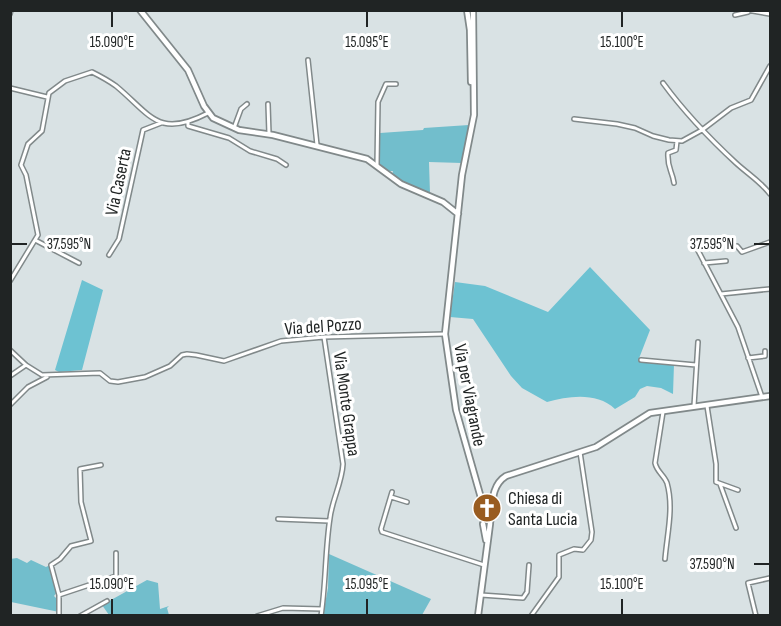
<svg xmlns="http://www.w3.org/2000/svg" width="781" height="626" viewBox="0 0 781 626" font-family="'Sofia Sans Condensed',sans-serif">
	<style>
		.green { fill: #72becc }
		.forest { fill: #6dc2d2 }
		.lines { fill: none; stroke-linecap: round; stroke-linejoin: round }
		.street-casing { stroke: #81898a; stroke-width: 6 }
		.secondary-casing { stroke: #81898a; stroke-width: 8 }
		.street { stroke: #fff; stroke-width: 3 }
		.secondary { stroke: #fff; stroke-width: 4.5 }
		.ticks { fill: none; stroke: #202424; stroke-width: 2 }
		.labels { text-anchor: middle; stroke-width: 6; stroke-linejoin: round; paint-order: stroke }
		.street-label { font-size: 18px; fill: #202424; stroke: #fff }
		.poi-label { font-size: 18px; fill: #202424; stroke: #fff; text-anchor: start }
		.ticks-label { font-size: 15px; text-anchor: middle; fill: #202424; stroke: #fff; stroke-width: 6; stroke-linejoin: round; paint-order: stroke }
	</style>
	<rect width="100%" height="100%" fill="#d9e2e4"/>
	<path class="green" d="M469 125 462 163 429 162 430 194 408 186 392 175 393 171H388L379 164 380 133 423 130 424 128Z
		M329 554 431 599 422 615H323L328 588Z
		M17 558 27 563 31 560 46 567 50 565 57 592 54 596 58 600 59 612 11 602 10 559Z
		M147 580 158 583 160 609 169 606 167 608 169 615H109L102 605Z"/>
	<path class="forest" d="M590 267 650 330 638 361 674 364 673 394 661 388 647 386 640 389 635 397 615 409C597 392 569 396 547 402L522 388 511 376 473 319 450 317 455 282 485 286 548 312Z
		M82 280 103 290 82 370 59 372 55 370Z"/>
	<g class="lines">
		<g class="street-casing">
			<path id="street" d="M747 10 770 14
				M10 14 11 10
				M735 15 748 12
				M308 60 317 145
				M663 83C685 113 709 138 736 163 748 174 760 181 770 194
				M10 88 47 97
				M268 104 269 134
				M574 119 617 124 635 128 653 136 669 140 682 141 702 130 731 108 751 100 770 66
				M188 122V126L229 138 250 151 277 159 286 165
				M234 128 241 109 247 104
				M377 165 378 102 386 84H396
				M674 183C672 170 667 168 668 153L676 150 677 141
				M692 239 738 327 762 397
				M35 240 79 263
				M732 246H737L742 252 770 242
				M109 255 119 239 143 130 161 123
				M704 263 726 261
				M10 281 38 235 26 175 21 165 28 144 42 131 49 93 65 81 92 72C100 76 109 81 116 86 151 115 158 139 208 113
				M721 294 770 289
				M10 350 26 365 42 375 100 373 110 381 118 382 145 377 170 366 182 355 187 354 196 355 224 361 281 341 324 337 445 334
				M748 358 765 356V351
				M641 360 696 365
				M10 376 26 365
				M10 405 28 387 47 377
				M694 406 698 342
				M707 406 716 464V482L738 490
				M663 412 655 463C657 472 664 475 667 483 674 508 667 534 665 559
				M720 484 736 528
				M392 492 381 529 382 532 484 565
				M391 497 407 502
				M278 519 329 521
				M59 595 116 576V553
				M481 595 523 598 527 592 529 565
				M59 616V595L51 565 60 559 71 546 91 541 81 502 80 469 101 465
				M80 616 107 601
				M257 616 283 608 322 609
				M321 616C326 583 325 550 330 518 332 500 342 483 343 464L324 337
				M531 616 559 577V555L574 549 583 550 591 540 592 532 580 452
				M756 616 748 583 770 578"/>
		</g>
		<g class="secondary-casing">
			<path id="secondary" d="M140 10 188 70 204 106 213 118 239 130 273 135 367 159 401 184 443 202 458 214
				M467 10 470 30 471 82
				M473 10 474 115 462 175 445 334 456 410 487 519
				M490 523C493 506 490 486 506 476L596 447 650 413 770 396
				M483 524 486 540
				M478 616 490 524"/>
		</g>
		<use href="#street" class="street"/>
		<use href="#secondary" class="secondary"/>
	</g>
	<path class="ticks" d="M112 12V27M367 12V27M622 12V27M12 244H27M754 244H769M754 564H769M112 599V614M367 599V614M622 599V614"/>
	<defs>
		<g id="church-disc" transform="scale(1.5)"><circle r="9.5" fill="#995c20" stroke="#fff"/><path d="M-1.2-6h2.4v3.5h3.3v2.4h-3.3V6h-2.4V-.1h-3.3v-2.4h3.3Z" fill="#fff"/></g>
	</defs>
	<g fill-rule="evenodd">
		<use href="#church-disc" x="487" y="508"/>
	</g>
	<g class="labels">
		<g class="street-label">
			<text transform="translate(118 182) rotate(-78)" y="6">Via Caserta</text>
			<text transform="translate(323 326) rotate(-4)" y="6">Via del Pozzo</text>
			<text transform="translate(470 395) rotate(79)" y="6">Via per Viagrande</text>
			<text transform="translate(347 404) rotate(82)" y="6">Via Monte Grappa</text>
		</g>
		<g class="poi-label">
			<text x="508" y="504">Chiesa di<tspan x="508" dy="21">Santa Lucia</tspan></text>
		</g>
	</g>
	<g class="ticks-label">
		<text x="112" y="47">15.090°E</text>
		<text x="367" y="47">15.095°E</text>
		<text x="622" y="47">15.100°E</text>
		<text x="69" y="249">37.595°N</text>
		<text x="712" y="249">37.595°N</text>
		<text x="712" y="569">37.590°N</text>
		<text x="112" y="589">15.090°E</text>
		<text x="367" y="589">15.095°E</text>
		<text x="622" y="589">15.100°E</text>
	</g>
	<rect width="781" height="626" fill="none" stroke="#202424" stroke-width="24"/>
</svg>
